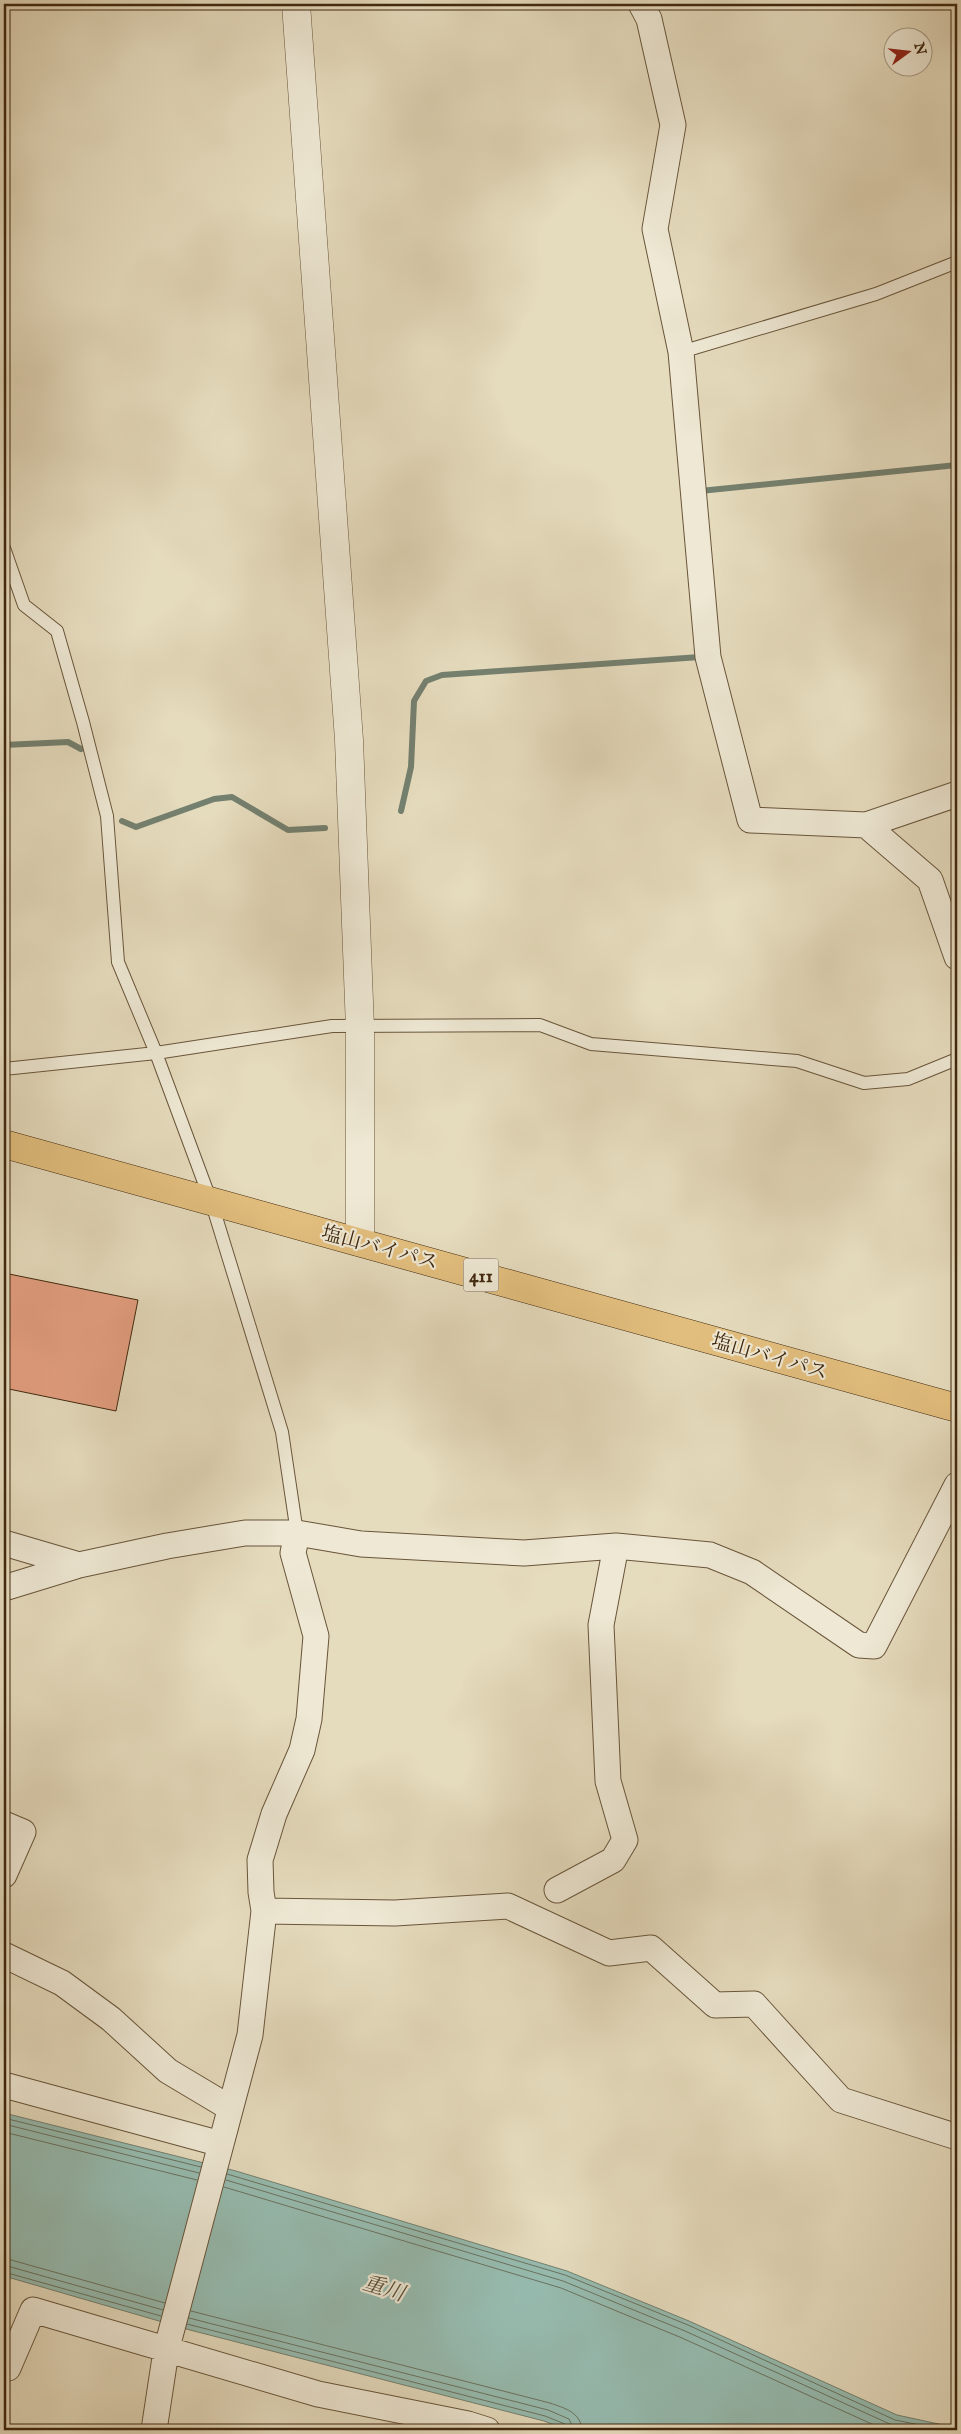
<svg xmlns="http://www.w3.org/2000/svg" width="961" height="2434" viewBox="0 0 961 2434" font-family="'IM FELL English','Noto Serif JP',serif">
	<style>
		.water { fill: #96bbaf; stroke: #74806f }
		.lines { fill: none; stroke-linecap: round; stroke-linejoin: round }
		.shore { stroke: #6b725f; stroke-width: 1 }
		.stream { stroke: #74806f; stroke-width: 6 }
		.building { fill: #e49f81; stroke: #40280f }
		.service-casing { stroke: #69553a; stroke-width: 14 }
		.minor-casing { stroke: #69553a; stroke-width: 27 }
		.tertiary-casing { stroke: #69553a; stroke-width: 29 }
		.trunk-casing { stroke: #40280f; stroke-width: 29 }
		.service { stroke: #eee8d4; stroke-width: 12 }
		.minor { stroke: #eee8d4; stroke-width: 25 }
		.tertiary { stroke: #eee8d4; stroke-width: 28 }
		.trunk { stroke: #e2be7e; stroke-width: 28 }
		.labels { text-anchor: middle; stroke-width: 4.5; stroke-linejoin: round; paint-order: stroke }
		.shield { fill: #eee8d4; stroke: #74624a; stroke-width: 1 }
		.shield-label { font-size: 19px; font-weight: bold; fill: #40280f }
		.street-label { font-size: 20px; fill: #40280f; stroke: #eee8d4 }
		.water-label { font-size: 21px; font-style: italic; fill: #564d37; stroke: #eee8d4 }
	</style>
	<rect width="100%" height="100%" fill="#e5dbbd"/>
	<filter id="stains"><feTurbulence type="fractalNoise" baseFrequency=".004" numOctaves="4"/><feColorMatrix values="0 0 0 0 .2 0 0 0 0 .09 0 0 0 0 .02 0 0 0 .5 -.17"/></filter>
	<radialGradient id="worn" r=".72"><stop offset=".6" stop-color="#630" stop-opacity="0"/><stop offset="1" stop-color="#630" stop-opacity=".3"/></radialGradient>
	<path class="water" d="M4 2113 236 2171 567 2271 689 2321 897 2415 957 2428V2430H568L544 2421 190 2330 4 2276Z"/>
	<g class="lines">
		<path class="shore" d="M4 2118 201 2167
			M4 2124 199 2173
			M4 2132 197 2180
			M227 2174 565 2275 688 2325 895 2420 945 2430
			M226 2180 563 2281 685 2331 892 2425 915 2430
			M224 2187 561 2288 682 2338 885 2430
			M4 2258 165 2303
			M4 2265 163 2310
			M4 2272 161 2316
			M191 2311 550 2403C564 2408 581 2412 582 2430
			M189 2318 548 2410 569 2419 574 2430
			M187 2324 545 2416 565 2424 568 2430"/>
		<path class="stream" d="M700 491 957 465
			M4 745 68 742 81 749
			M401 811 411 767 414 701 426 681 442 675 700 657V654
			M122 821 136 827 214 799 232 797 288 830 325 828"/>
	</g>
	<path class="building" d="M4 1273 138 1300 116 1411 4 1388Z"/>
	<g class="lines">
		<g class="service-casing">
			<path id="service" d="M681 352 876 294 957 262
				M4 548 24 605 57 631 83 722 107 816 118 962 156 1053 212 1204 282 1432 297 1533
				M4 1069 156 1053 332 1026 540 1025 591 1044 797 1061 864 1083 908 1079 957 1059"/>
		</g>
		<g class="minor-casing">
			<path id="minor" d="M641 4 649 19 673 125 655 229 681 352 708 657 750 820 866 825 957 794
				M866 825 930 880 957 957
				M4 1543 79 1565
				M4 1588 79 1565 167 1546 245 1533H297L361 1544 524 1553 616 1546 710 1555 752 1572 859 1645 874 1646 957 1485
				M4 1824 23 1832 4 1875
				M557 1890 613 1860 625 1840 608 1781 601 1625 616 1546
				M264 1911 395 1913 508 1906 609 1953 651 1948 715 2005 754 2004 841 2100 957 2137
				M4 1955 62 1983 111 2019 168 2071 230 2108
				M4 2085 221 2144
				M4 2369 8 2368 33 2310 318 2394 468 2424 487 2430
				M154 2430 166 2351 250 2035 264 1911 261 1892 260 1860 274 1814 302 1750 309 1719 316 1636 293 1553 297 1533"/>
		</g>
		<g class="tertiary-casing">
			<path id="tertiary" d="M296 4 349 740 360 1028V1241"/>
		</g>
		<g class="trunk-casing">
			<path id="trunk" d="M4 1144 957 1408"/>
		</g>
		<use href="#service" class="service"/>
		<use href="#minor" class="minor"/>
		<use href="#tertiary" class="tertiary"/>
		<use href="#trunk" class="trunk"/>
	</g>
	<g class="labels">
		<rect class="shield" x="463.5" y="1258.5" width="35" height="33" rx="4"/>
		<g class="shield-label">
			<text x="481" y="1282">411</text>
		</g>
		<g class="street-label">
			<text transform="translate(380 1247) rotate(15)" y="7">塩山バイパス</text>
			<text transform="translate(770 1356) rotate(16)" y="7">塩山バイパス</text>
		</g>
		<g class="water-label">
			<text transform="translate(384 2288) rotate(17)" y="7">重川</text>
		</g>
	</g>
	<rect width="961" height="2434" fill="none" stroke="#e5dbbd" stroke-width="20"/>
	<rect x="5" y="5" width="951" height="2424" fill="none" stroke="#40280f" stroke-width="2.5"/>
	<rect x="10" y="10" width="941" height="2414" fill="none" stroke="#40280f"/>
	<g transform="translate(908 52) rotate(75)"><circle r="24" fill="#eee8d4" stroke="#a89b85"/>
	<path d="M0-4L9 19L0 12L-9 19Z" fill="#8f2418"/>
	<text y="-8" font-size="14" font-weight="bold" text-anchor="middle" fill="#40280f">N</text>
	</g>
	<rect width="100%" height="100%" filter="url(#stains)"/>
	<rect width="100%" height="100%" fill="url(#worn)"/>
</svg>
